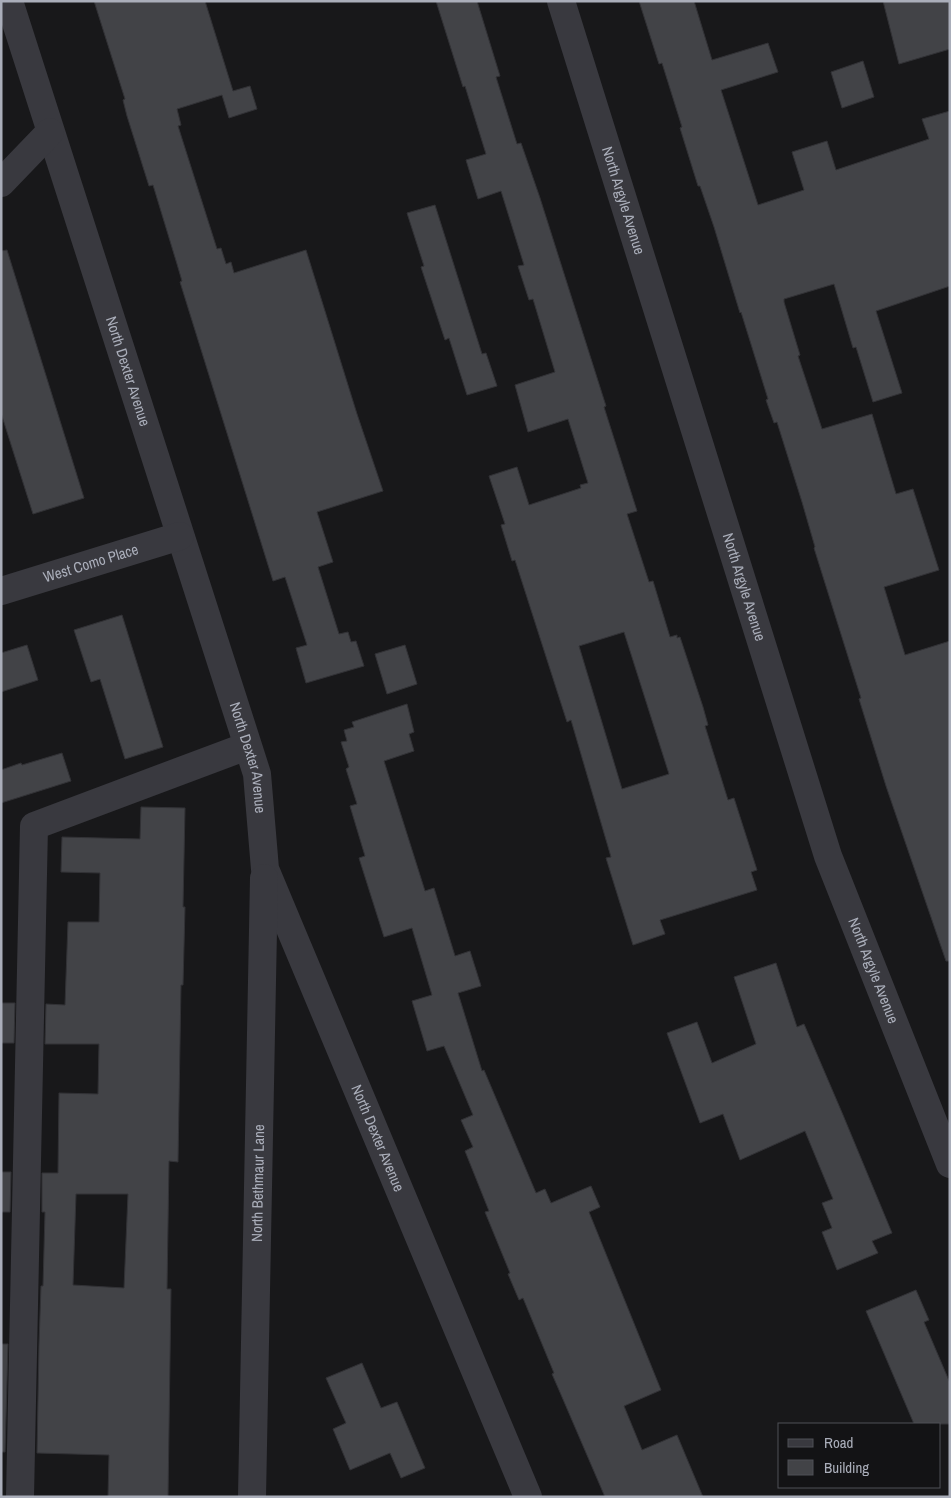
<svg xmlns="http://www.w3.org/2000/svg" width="951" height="1498" viewBox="0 0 951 1498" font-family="'Archivo Narrow',sans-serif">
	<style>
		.building { fill: #424347; stroke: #323236; fill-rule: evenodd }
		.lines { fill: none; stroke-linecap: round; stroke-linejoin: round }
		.minor { stroke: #39393f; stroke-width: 28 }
		.labels { text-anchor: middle; stroke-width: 5; stroke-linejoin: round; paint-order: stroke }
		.street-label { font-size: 15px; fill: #aaaeba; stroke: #131315 }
	</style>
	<rect width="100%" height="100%" fill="#18181a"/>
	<path class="building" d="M94 1H205L233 91 250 86 257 109 229 118 222 95 177 109 181 125 178 126 217 249 221 248 226 264 231 262 234 273 306 250 357 414 383 491 317 512 333 562 318 567 339 634 348 632 351 642 356 641 364 666 306 683 296 648 307 645 285 577 273 581 180 282 182 281 177 264 153 185 149 186 127 116 123 100 125 99Z
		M436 1H477L500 76 496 77 517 144 521 143 540 198 606 406 604 407 637 511 627 514 649 582 653 581 670 637 677 635V638L680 637 703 707 708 725 705 726 728 800 734 798 757 870 751 872 757 890 660 920 665 934 633 945 606 858 611 857 571 720 567 722 515 560 512 561 501 525 505 524 489 476 517 467 529 505 581 488 580 485 588 483 568 419 528 432 515 385 555 372 533 299 529 300 518 266 524 265 501 191 478 199 466 160 486 154 465 86 463 87ZM624 632 669 774 622 789 579 646Z
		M639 1H694L712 60 768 43 778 72 721 90 758 205 804 190 792 152 827 141 836 170 929 139 922 119 950 111V286L876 311 902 393 873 402 856 347 853 348 834 284 784 299V302L800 355 798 356 822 429 872 414 896 494 913 489 939 570 884 587 905 655 950 641V961H946L886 786 859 699 861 698 814 548 815 547 802 502 777 422 774 423 766 400 768 399 741 312 740 313 714 227 700 186H698L680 128 682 127 662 63 659 64Z
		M883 1H950V49L899 64Z
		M863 61 874 97 842 108 831 72Z
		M435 205 482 354 486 353 497 386 467 395 449 338 445 340 421 267 424 266 407 213Z
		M7 250 84 498 33 514 1 413V251Z
		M122 615 163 747 125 759 100 679 91 682 74 630Z
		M27 645 38 680 1 692V653Z
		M405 645 417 684 387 694 375 654Z
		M407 704 414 732 409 734 414 751 384 761 425 891 434 888 455 956 470 951 481 986 458 993 482 1071 484 1070 536 1193 545 1189 551 1203 591 1186 600 1207 589 1212 661 1390 624 1406 642 1450 677 1435 703 1497H605L559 1390 552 1374 554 1373 523 1298 519 1300 508 1274 510 1273 485 1212 489 1211 465 1151 473 1147 461 1120 473 1115 444 1046 427 1051 412 1001 432 995 412 928 384 937 359 858 365 856 350 806 357 804 346 769 349 767 341 742 347 741 344 730 354 727 352 722Z
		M62 753 71 781 1 803V770L21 763 22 765Z
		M141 807 185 808 183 907H185L183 985H181L178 1162 169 1161 167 1289H171L168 1497H108L109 1455 37 1453 39 1345 41 1286H43L45 1212H42V1173H58L59 1093 98 1094 99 1044H45L46 1004 65 1005 68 922H99L100 873 61 872 62 837 140 839ZM76 1194H128L124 1288 73 1285Z
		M776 963 797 1027 804 1024 843 1115 892 1233 872 1241 878 1253 837 1270 822 1232 832 1228 822 1203 833 1199 805 1131 740 1160 723 1114 700 1123 667 1033 697 1022 712 1063 756 1044 734 977Z
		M1 1003H15L14 1043H1Z
		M1 1172H11L10 1212H1Z
		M916 1290 929 1320 924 1322 950 1383V1424H914L866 1311Z
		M1 1344H8L5 1452H1Z
		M362 1363 381 1408 397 1402 425 1468 401 1478 390 1453 350 1470 333 1429 346 1423 326 1378Z"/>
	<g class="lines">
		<g class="minor">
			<path id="s1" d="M9 1 257 774 265 869 528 1497"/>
			<path id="s2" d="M561 1 828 856 950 1164"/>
			<path d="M1 183 50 132"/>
			<path id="s3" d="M1 591 180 536"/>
			<path d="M20 1497 34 826 247 746"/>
			<path id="s4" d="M252 1497 264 878"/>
		</g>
	</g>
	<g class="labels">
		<g class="street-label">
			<text dy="5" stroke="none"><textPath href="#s2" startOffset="209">North Argyle Avenue</textPath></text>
			<text dy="5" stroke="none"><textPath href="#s1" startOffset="389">North Dexter Avenue</textPath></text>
			<text dy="5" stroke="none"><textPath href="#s3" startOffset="94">West Como Place</textPath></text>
			<text dy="5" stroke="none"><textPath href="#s2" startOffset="614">North Argyle Avenue</textPath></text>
			<text dy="5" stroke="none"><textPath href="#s1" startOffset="794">North Dexter Avenue</textPath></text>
			<text dy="5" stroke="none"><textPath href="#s2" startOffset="1019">North Argyle Avenue</textPath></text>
			<text dy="5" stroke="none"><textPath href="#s1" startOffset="1199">North Dexter Avenue</textPath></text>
			<text dy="5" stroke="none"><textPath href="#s4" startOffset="314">North Bethmaur Lane</textPath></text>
		</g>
	</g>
	<rect width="951" height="1498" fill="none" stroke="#aaaeba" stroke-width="5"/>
	<rect x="778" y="1423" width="162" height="65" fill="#131315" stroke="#4f5157"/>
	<rect x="788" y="1439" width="25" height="8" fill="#39393f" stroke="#4f5157"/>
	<text x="824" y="1448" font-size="15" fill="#aaaeba">Road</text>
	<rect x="788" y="1460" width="25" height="15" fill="#424347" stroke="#4f5157"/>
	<text x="824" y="1473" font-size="15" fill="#aaaeba">Building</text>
</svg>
